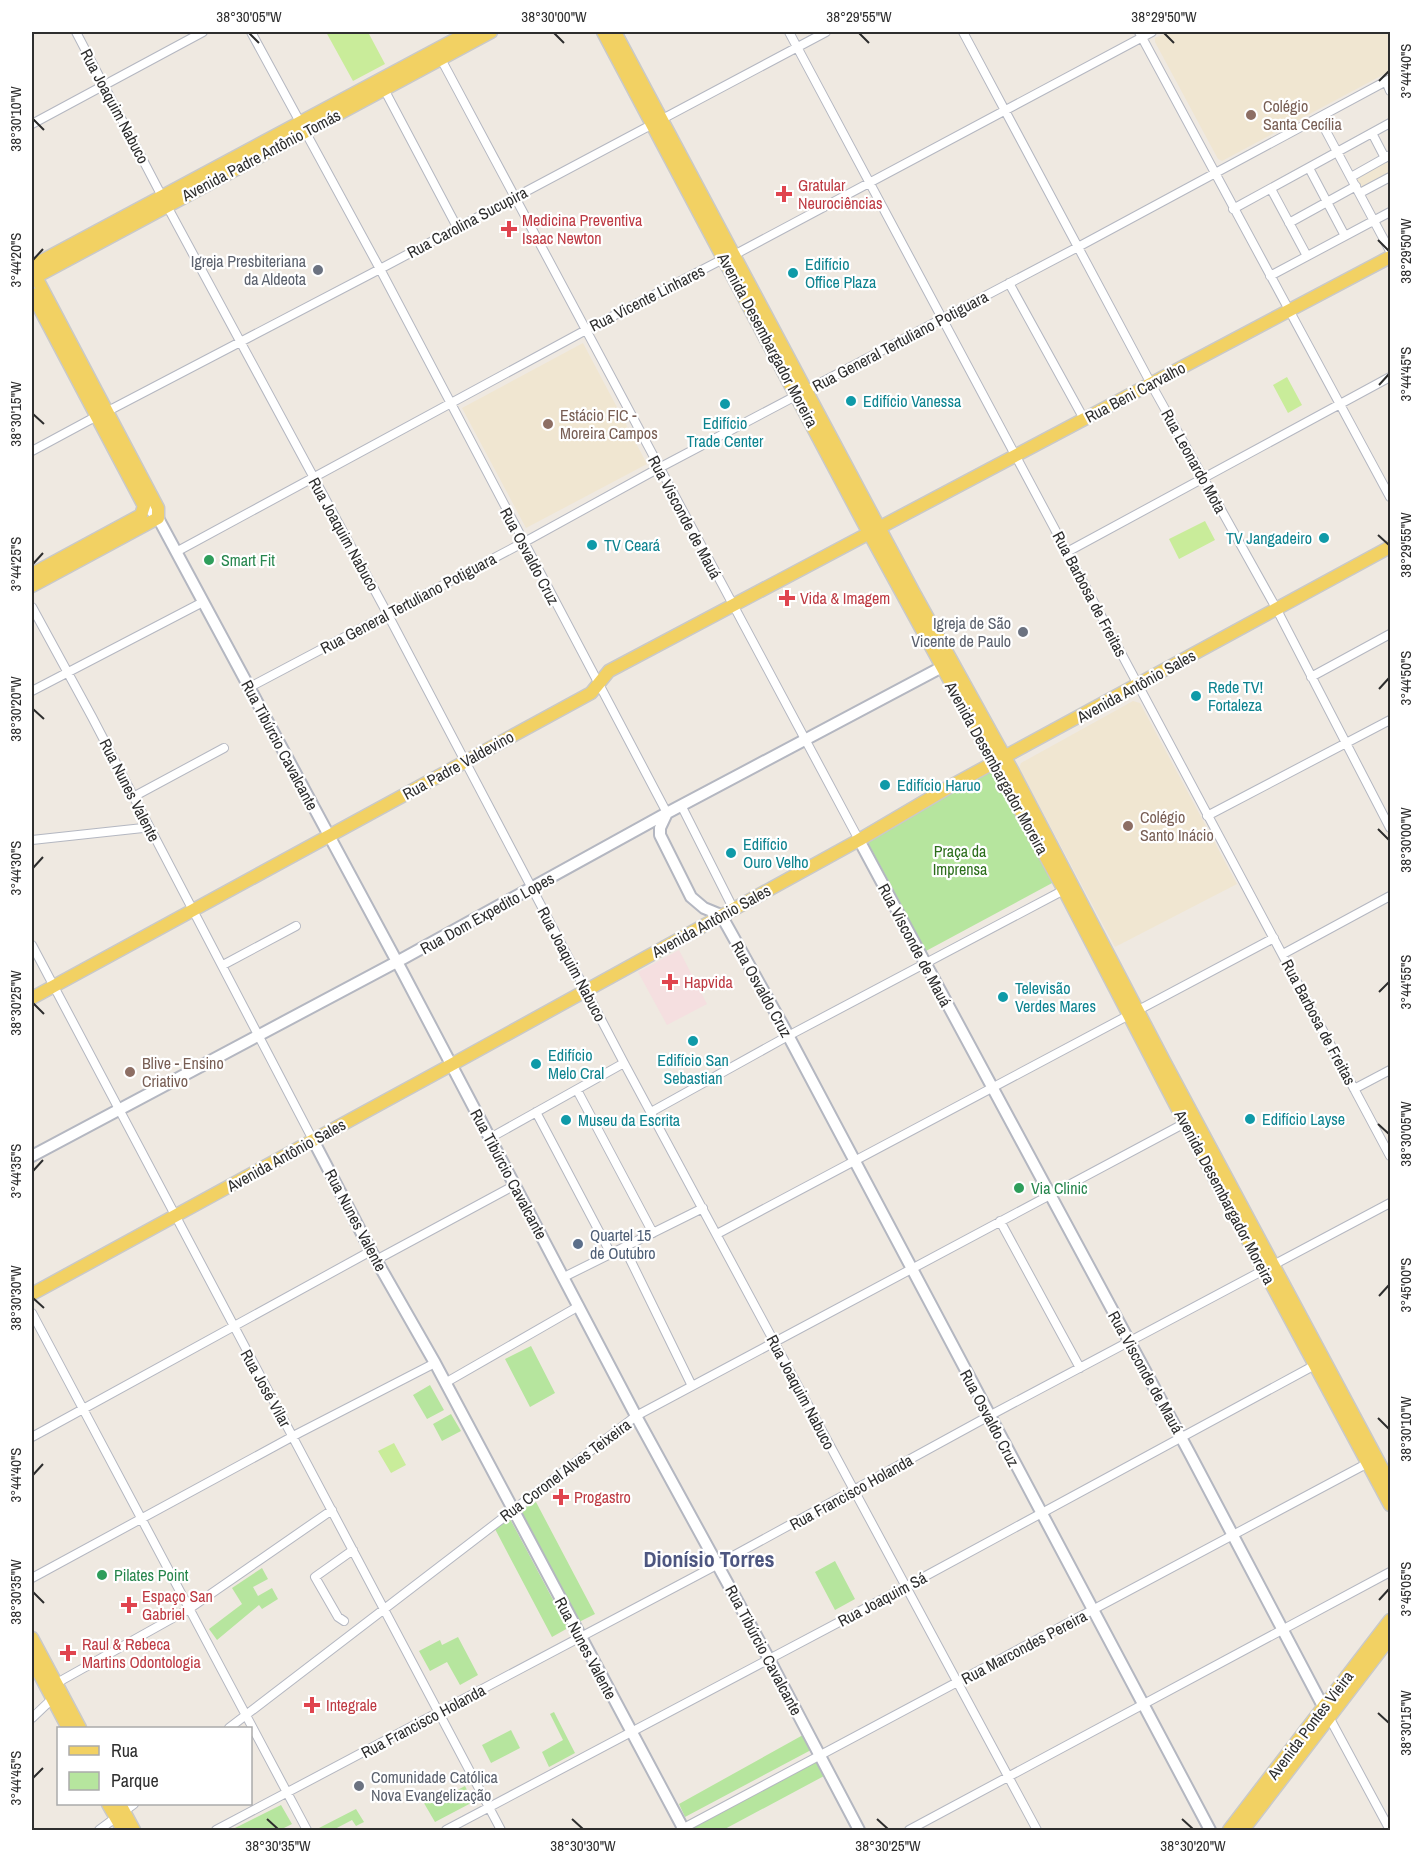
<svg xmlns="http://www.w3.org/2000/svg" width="1422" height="1862" viewBox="0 0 1422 1862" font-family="'Archivo Narrow',sans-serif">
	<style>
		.education { fill: #f0e6d1 }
		.medical { fill: #f5dfe0 }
		.green { fill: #b6e59e }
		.pitch { fill: #c9ec9a }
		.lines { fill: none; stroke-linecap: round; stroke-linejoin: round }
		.street-casing { stroke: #b4b7c1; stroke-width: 10 }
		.secondary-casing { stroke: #b4b7c1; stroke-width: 14 }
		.primary-casing { stroke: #c9c9c9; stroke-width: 15 }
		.street { stroke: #fff; stroke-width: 8 }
		.secondary { stroke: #fff; stroke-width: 10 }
		.primary { stroke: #f2d163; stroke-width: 12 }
		.ticks { fill: none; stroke: #2e2e2e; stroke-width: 2 }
		.education-dot { fill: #8d6e63; stroke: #fff; stroke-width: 2 }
		.health-dot { fill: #e0444e; stroke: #fff; stroke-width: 2 }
		.worship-dot { fill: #6b7280; stroke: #fff; stroke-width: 2 }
		.culture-dot { fill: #0f9aa8; stroke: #fff; stroke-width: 2 }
		.leisure-dot { fill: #2e9e5b; stroke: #fff; stroke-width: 2 }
		.service-dot { fill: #5c6f8a; stroke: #fff; stroke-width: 2 }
		.labels { text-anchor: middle; stroke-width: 4.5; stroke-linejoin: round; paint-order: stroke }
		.street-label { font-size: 16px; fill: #2e2e2e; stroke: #fff }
		.education-label { font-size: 16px; fill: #785e54; stroke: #fff; text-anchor: start }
		.health-label { font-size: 16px; fill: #be3a42; stroke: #fff; text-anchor: start }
		.worship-label { font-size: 16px; fill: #5b616d; stroke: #fff; text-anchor: end }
		.culture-label { font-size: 16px; fill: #0d838f; stroke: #fff; text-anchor: start }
		.leisure-label { font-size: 16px; fill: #27864d; stroke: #fff; text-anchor: start }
		.park-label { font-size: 16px; fill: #2c6e1b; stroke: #fff }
		.service-label { font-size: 16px; fill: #4e5e75; stroke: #fff; text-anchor: start }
		.district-label { font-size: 22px; font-weight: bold; fill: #4d5680; stroke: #fff }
		.neatline { fill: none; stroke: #2e2e2e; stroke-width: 2 }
		.ticks-label { font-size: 15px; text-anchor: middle; fill: #2e2e2e }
	</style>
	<rect width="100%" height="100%" fill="#efe9e1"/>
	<path class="education" d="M1168 32H1390V71L1222 161 1218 159 1155 42V38Z
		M1390 160V178L1364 193 1356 178Z
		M583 343 647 464 526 528 462 408Z
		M1133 701 1140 703 1237 884 1115 947 1019 768 1021 763Z"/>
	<path class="medical" d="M679 950 707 1004 667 1025 638 972Z"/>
	<path class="green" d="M994 770 1054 882 926 951 866 839Z
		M531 1346 555 1393 530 1407 505 1359Z
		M430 1385 444 1410 427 1419 413 1395Z
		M451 1414 461 1431 442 1441 433 1424Z
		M536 1502 595 1614 579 1622 520 1510Z
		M509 1517 568 1628 552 1637 495 1529Z
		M835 1561 855 1599 835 1610 815 1572Z
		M262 1568 268 1579 253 1587 258 1596 272 1588 278 1599 262 1609 259 1605 217 1640 209 1629 242 1604 232 1588Z
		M458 1637 478 1675 460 1685 447 1662 430 1671 419 1651 440 1640 442 1645Z
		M554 1712 575 1753 549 1767 542 1752 563 1740 550 1714Z
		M511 1730 520 1748 491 1763 482 1745Z
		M803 1735 811 1750 685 1817 679 1804Z
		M816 1761 824 1776 723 1830H692L691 1828Z
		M465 1786 473 1802 435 1822 421 1798 428 1794 433 1803Z
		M281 1805 292 1824 280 1830H231Z
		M356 1809 364 1822 356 1826 352 1820 333 1830H320L319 1828Z"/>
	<path class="pitch" d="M326 32H368L385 64 353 81Z
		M1287 377 1302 405 1288 413 1273 385Z
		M1205 521 1215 540 1179 559 1169 539Z
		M394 1443 406 1465 391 1473 378 1451Z"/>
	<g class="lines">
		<g class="street-casing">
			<path id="street" d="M76 32 167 206 387 613 624 1063 1037 1830
				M251 32 380 269 667 813
				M789 32 1390 1156
				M963 32 1156 393 1276 608 1390 828
				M1139 32 1390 497
				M441 59 859 840
				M1386 81 1390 91
				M384 89 457 227
				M1319 118 1390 251
				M32 124 203 32
				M1372 133 1385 158
				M1309 168 1345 236
				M1351 177 1390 155
				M1271 189 1307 256
				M1360 193 1390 177
				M1233 209 1390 123
				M1289 223 1356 186
				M1270 276 1390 212
				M1009 283 1084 419
				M108 411 380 269 826 32
				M32 451 97 416
				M176 552 586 330 725 258 734 255 1152 32
				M1067 552 1390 377
				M32 607 92 717 313 1140
				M1311 677 1390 634
				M250 687 530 539 659 468 1078 247 1390 79
				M32 691 203 602
				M133 797 224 748
				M681 805 733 908
				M1207 816 1390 720
				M32 840 143 828 148 826
				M32 945 501 1830
				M1283 954 1390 896
				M223 965 296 926
				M1354 1089 1390 1070
				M577 1090 653 1233
				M536 1112 611 1254
				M651 1112 788 1036 1064 890
				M490 1138 624 1063
				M1000 1221 1080 1368
				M717 1234 1274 938
				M624 1247 692 1386
				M376 1260 515 1185
				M564 1277 703 1208
				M32 1313 307 1830
				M445 1383 579 1306
				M32 1437 371 1251
				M32 1578 299 1433 435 1363
				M344 1621 338 1617 315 1577 353 1550
				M55 1684 189 1609 332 1510
				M1329 1717 1390 1830
				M32 1718 52 1699 53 1696
				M229 1728 636 1416 1185 1123
				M99 1830 134 1804
				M216 1830 711 1568 989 1416 1390 1203
				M446 1830 896 1592 1315 1365
				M680 1830 1368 1463
				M909 1830 1390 1572"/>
		</g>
		<g class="secondary-casing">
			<path id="secondary" d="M143 502 158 518 402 971 636 1416 769 1659 859 1830
				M667 813 660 828V835L691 897 704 908 721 915 782 1024 1210 1830
				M859 840 1190 1454 1326 1712
				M313 1140 371 1251 435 1363 684 1830
				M32 1156 404 958 667 813 942 667"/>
		</g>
		<g class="primary-casing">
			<path id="primary" d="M603 32 863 522 1064 890 1185 1123 1390 1505
				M615 32 913 591 1012 770 1164 1061 1390 1483
				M32 266 469 32
				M32 279 491 32
				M32 294 144 506 141 515 32 574
				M32 586 158 518V508L36 277
				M32 998 591 693 609 671 1390 257
				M32 1294 451 1065 859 840 949 787 1390 547
				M32 1638 80 1728
				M32 1660 68 1728
				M108 1804 123 1830
				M120 1804 134 1830
				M1229 1830 1390 1620
				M1243 1830 1390 1638"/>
		</g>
		<use href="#street" class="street"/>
		<use href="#secondary" class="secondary"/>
		<use href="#primary" class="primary"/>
	</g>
	<path class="ticks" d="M249 33 259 43M554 33 564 43M859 33 869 43M1164 33 1174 43M1379 81 1389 71M33 119 44 130M1378 240 1389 251M33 260 43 249M1379 385 1389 374M33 414 44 424M1378 535 1389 545M33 564 43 553M1379 689 1389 678M33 709 44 719M1378 829 1389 840M33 868 43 857M1379 992 1389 982M33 1003 44 1014M1378 1124 1389 1134M33 1171 43 1160M1379 1296 1389 1285M33 1298 44 1308M1378 1418 1389 1429M33 1475 43 1464M33 1592 44 1603M1379 1600 1389 1589M1378 1713 1389 1723M33 1778 43 1768M267 1819 278 1829M572 1819 583 1829M877 1819 888 1829M1182 1819 1193 1829"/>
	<g class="education-dot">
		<circle cx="1251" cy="115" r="6"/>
		<circle cx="548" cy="424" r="6"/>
		<circle cx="1128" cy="826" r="6"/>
		<circle cx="130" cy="1072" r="6"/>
	</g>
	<g class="health-dot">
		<path d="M781 185h6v6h6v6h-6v6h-6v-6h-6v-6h6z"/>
		<path d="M506 220h6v6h6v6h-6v6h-6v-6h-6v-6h6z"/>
		<path d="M784 589h6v6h6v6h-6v6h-6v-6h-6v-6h6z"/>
		<path d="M667 973h6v6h6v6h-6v6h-6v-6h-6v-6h6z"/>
		<path d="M558 1488h6v6h6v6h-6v6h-6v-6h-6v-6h6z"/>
		<path d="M126 1596h6v6h6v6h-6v6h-6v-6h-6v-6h6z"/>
		<path d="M65 1644h6v6h6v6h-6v6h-6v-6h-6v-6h6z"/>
		<path d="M309 1696h6v6h6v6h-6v6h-6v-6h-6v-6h6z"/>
	</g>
	<g class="worship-dot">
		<circle cx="318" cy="270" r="6"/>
		<circle cx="1023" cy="632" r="6"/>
		<circle cx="359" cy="1786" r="6"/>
	</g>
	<g class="culture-dot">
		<circle cx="793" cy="273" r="6"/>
		<circle cx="851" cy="401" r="6"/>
		<circle cx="725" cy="404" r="6"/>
		<circle cx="1324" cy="538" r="6"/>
		<circle cx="592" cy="545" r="6"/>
		<circle cx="1196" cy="696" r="6"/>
		<circle cx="885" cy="785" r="6"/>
		<circle cx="731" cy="853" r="6"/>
		<circle cx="1003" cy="997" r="6"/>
		<circle cx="693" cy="1041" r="6"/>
		<circle cx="536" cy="1064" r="6"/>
		<circle cx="1250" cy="1119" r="6"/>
		<circle cx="566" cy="1120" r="6"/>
	</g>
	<g class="leisure-dot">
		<circle cx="209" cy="560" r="6"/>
		<circle cx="1019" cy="1188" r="6"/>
		<circle cx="102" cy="1575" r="6"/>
	</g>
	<circle class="service-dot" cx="578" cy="1244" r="6"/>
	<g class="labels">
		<g class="street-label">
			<text transform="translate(115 106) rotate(62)" y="6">Rua Joaquim Nabuco</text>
			<text transform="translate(261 155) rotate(-28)" y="6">Avenida Padre Antônio Tomás</text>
			<text transform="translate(467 222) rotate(-28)" y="6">Rua Carolina Sucupira</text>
			<text transform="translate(647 298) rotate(-27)" y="6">Rua Vicente Linhares</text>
			<text transform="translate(768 340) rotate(62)" y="6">Avenida Desembargador Moreira</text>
			<text transform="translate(900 341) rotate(-28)" y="6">Rua General Tertuliano Potiguara</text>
			<text transform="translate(1135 392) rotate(-28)" y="6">Rua Beni Carvalho</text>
			<text transform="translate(1194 461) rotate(61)" y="6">Rua Leonardo Mota</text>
			<text transform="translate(685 517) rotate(62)" y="6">Rua Visconde de Mauá</text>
			<text transform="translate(344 534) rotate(61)" y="6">Rua Joaquim Nabuco</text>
			<text transform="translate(530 556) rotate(62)" y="6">Rua Osvaldo Cruz</text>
			<text transform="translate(1090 594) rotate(62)" y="6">Rua Barbosa de Freitas</text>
			<text transform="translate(408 603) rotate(-28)" y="6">Rua General Tertuliano Potiguara</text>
			<text transform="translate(1136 686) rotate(-29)" y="6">Avenida Antônio Sales</text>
			<text transform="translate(280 745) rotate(62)" y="6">Rua Tibúrcio Cavalcante</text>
			<text transform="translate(458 765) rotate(-29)" y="6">Rua Padre Valdevino</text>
			<text transform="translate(997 768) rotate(61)" y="6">Avenida Desembargador Moreira</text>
			<text transform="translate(130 790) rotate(63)" y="6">Rua Nunes Valente</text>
			<text transform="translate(487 913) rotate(-29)" y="6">Rua Dom Expedito Lopes</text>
			<text transform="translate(711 921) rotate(-29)" y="6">Avenida Antônio Sales</text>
			<text transform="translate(915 945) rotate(62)" y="6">Rua Visconde de Mauá</text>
			<text transform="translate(572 964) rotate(62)" y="6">Rua Joaquim Nabuco</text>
			<text transform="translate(762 989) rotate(61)" y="6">Rua Osvaldo Cruz</text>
			<text transform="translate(1319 1022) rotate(62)" y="6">Rua Barbosa de Freitas</text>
			<text transform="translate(286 1155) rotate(-29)" y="6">Avenida Antônio Sales</text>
			<text transform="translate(509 1174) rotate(62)" y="6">Rua Tibúrcio Cavalcante</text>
			<text transform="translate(1225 1197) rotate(62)" y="6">Avenida Desembargador Moreira</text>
			<text transform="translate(356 1220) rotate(62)" y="6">Rua Nunes Valente</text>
			<text transform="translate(1146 1372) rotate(61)" y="6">Rua Visconde de Mauá</text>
			<text transform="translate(266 1388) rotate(61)" y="6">Rua José Vilar</text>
			<text transform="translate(801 1392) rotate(62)" y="6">Rua Joaquim Nabuco</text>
			<text transform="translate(990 1418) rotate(62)" y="6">Rua Osvaldo Cruz</text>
			<text transform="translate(565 1470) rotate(-37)" y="6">Rua Coronel Alves Teixeira</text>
			<text transform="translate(851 1492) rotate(-29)" y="6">Rua Francisco Holanda</text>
			<text transform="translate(882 1599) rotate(-28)" y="6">Rua Joaquim Sá</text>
			<text transform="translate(1024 1647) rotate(-28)" y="6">Rua Marcondes Pereira</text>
			<text transform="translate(586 1648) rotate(62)" y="6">Rua Nunes Valente</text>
			<text transform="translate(764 1650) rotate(62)" y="6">Rua Tibúrcio Cavalcante</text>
			<text transform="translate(423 1721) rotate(-28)" y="6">Rua Francisco Holanda</text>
			<text transform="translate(1310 1725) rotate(-53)" y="6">Avenida Pontes Vieira</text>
		</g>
		<g class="education-label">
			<text x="1263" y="112">Colégio<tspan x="1263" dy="18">Santa Cecília</tspan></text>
			<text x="560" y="421">Estácio FIC -<tspan x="560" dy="18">Moreira Campos</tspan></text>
			<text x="1140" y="823">Colégio<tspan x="1140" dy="18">Santo Inácio</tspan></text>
			<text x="142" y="1069">Blive - Ensino<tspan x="142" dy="18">Criativo</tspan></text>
		</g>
		<g class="health-label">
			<text x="798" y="191">Gratular<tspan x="798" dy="18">Neurociências</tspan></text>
			<text x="522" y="226">Medicina Preventiva<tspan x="522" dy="18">Isaac Newton</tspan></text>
			<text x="800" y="604">Vida &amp; Imagem</text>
			<text x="684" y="988">Hapvida</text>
			<text x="574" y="1503">Progastro</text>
			<text x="142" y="1602">Espaço San<tspan x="142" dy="18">Gabriel</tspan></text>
			<text x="82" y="1650">Raul &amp; Rebeca<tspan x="82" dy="18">Martins Odontologia</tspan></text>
			<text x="326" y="1711">Integrale</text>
		</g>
		<g class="worship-label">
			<text x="306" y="267">Igreja Presbiteriana<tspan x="306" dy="18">da Aldeota</tspan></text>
			<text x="1011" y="629">Igreja de São<tspan x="1011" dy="18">Vicente de Paulo</tspan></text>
			<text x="371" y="1783" text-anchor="start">Comunidade Católica<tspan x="371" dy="18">Nova Evangelização</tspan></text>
		</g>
		<g class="culture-label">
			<text x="805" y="270">Edifício<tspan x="805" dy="18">Office Plaza</tspan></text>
			<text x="863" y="407">Edifício Vanessa</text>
			<text x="725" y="429" text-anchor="middle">Edifício<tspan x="725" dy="18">Trade Center</tspan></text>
			<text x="1312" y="544" text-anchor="end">TV Jangadeiro</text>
			<text x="604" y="551">TV Ceará</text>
			<text x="1208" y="693">Rede TV!<tspan x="1208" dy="18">Fortaleza</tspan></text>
			<text x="897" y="791">Edifício Haruo</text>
			<text x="743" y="850">Edifício<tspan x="743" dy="18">Ouro Velho</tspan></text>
			<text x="1015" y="994">Televisão<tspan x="1015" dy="18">Verdes Mares</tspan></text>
			<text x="548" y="1061">Edifício<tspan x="548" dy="18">Melo Cral</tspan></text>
			<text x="693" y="1066" text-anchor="middle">Edifício San<tspan x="693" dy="18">Sebastian</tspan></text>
			<text x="1262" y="1125">Edifício Layse</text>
			<text x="578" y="1126">Museu da Escrita</text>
		</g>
		<g class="leisure-label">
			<text x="221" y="566">Smart Fit</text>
			<text x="1031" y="1194">Via Clinic</text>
			<text x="114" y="1581">Pilates Point</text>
		</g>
		<g class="park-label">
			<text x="960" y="857">Praça da<tspan x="960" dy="18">Imprensa</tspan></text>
		</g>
		<g class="service-label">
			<text x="590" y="1241">Quartel 15<tspan x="590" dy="18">de Outubro</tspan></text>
		</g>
		<g class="district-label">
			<text x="709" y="1567">Dionísio Torres</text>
		</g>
	</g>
	<rect width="1422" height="1862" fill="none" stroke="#ffffff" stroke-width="66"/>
	<rect x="57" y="1727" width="195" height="78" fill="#ffffff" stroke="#ababab" stroke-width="1.5"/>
	<rect x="69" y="1746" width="30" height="9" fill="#f2d163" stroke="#ababab" stroke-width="1.5"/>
	<text x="111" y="1757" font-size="18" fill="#2e2e2e">Rua</text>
	<rect x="69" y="1772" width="30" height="18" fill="#b6e59e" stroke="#ababab" stroke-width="1.5"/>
	<text x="111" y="1787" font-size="18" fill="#2e2e2e">Parque</text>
	<rect x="33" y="33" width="1356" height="1796" class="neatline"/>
	<g class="ticks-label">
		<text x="249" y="22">38°30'05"W</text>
		<text x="554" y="22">38°30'00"W</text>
		<text x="859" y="22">38°29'55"W</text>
		<text x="1164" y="22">38°29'50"W</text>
		<text transform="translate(1406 71) rotate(-90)" y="5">3°44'40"S</text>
		<text transform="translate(16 119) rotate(-90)" y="5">38°30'10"W</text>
		<text transform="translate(1406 251) rotate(-90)" y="5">38°29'50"W</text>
		<text transform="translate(16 260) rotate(-90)" y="5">3°44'20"S</text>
		<text transform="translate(1406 374) rotate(-90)" y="5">3°44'45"S</text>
		<text transform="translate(16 414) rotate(-90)" y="5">38°30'15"W</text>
		<text transform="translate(1406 545) rotate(-90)" y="5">38°29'55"W</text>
		<text transform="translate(16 564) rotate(-90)" y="5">3°44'25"S</text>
		<text transform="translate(1406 678) rotate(-90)" y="5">3°44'50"S</text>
		<text transform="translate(16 709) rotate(-90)" y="5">38°30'20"W</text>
		<text transform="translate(1406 840) rotate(-90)" y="5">38°30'00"W</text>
		<text transform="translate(16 868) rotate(-90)" y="5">3°44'30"S</text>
		<text transform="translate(1406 982) rotate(-90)" y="5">3°44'55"S</text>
		<text transform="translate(16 1003) rotate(-90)" y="5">38°30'25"W</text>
		<text transform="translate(1406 1134) rotate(-90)" y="5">38°30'05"W</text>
		<text transform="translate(16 1171) rotate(-90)" y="5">3°44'35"S</text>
		<text transform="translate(1406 1285) rotate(-90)" y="5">3°45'00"S</text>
		<text transform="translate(16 1298) rotate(-90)" y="5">38°30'30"W</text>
		<text transform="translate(1406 1429) rotate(-90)" y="5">38°30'10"W</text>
		<text transform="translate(16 1475) rotate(-90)" y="5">3°44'40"S</text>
		<text transform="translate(1406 1589) rotate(-90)" y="5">3°45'05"S</text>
		<text transform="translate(16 1592) rotate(-90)" y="5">38°30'35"W</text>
		<text transform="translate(1406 1723) rotate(-90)" y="5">38°30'15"W</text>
		<text transform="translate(16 1778) rotate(-90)" y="5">3°44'45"S</text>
		<text x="278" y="1851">38°30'35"W</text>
		<text x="583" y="1851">38°30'30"W</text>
		<text x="888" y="1851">38°30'25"W</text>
		<text x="1193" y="1851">38°30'20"W</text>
	</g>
</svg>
